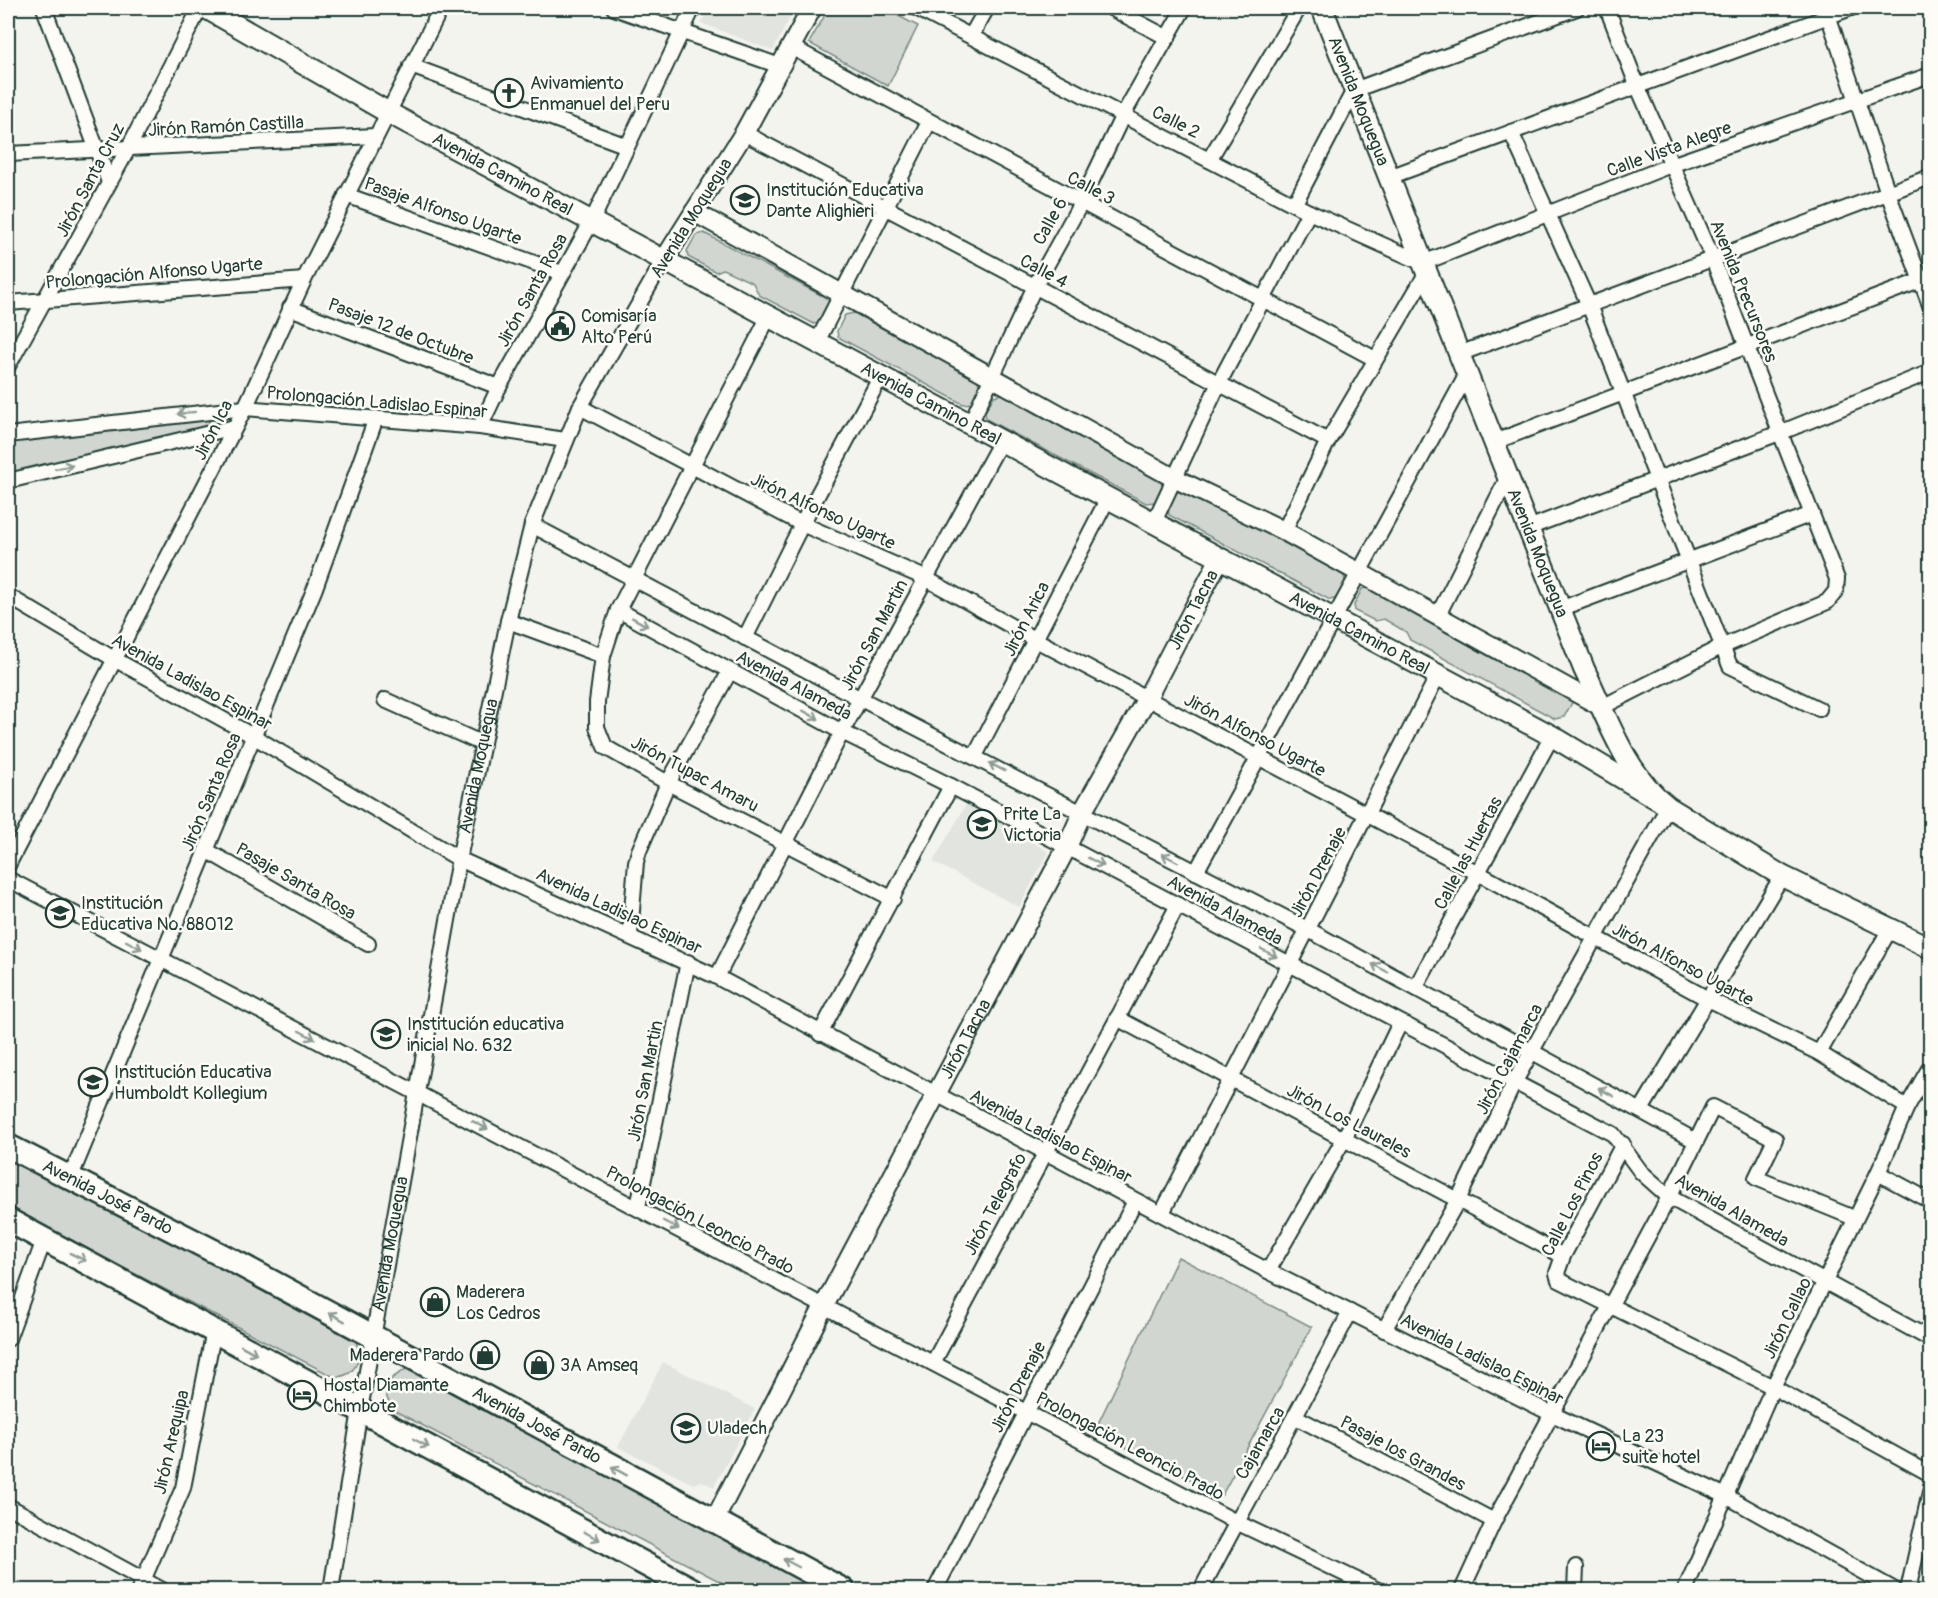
<svg xmlns="http://www.w3.org/2000/svg" width="1938" height="1598" viewBox="0 0 1938 1598" font-family="Pangolin,sans-serif">
	<style>
		.built { fill: #e2e5df }
		.green { fill: #d1d6d1; stroke: #788a82; stroke-width: 1.5 }
		.lines { fill: none; stroke-linecap: round; stroke-linejoin: round }
		.minor-casing { stroke: #1f3d34; stroke-width: 18 }
		.tertiary-casing { stroke: #1f3d34; stroke-width: 22 }
		.secondary-casing { stroke: #1f3d34; stroke-width: 24 }
		.primary-casing { stroke: #1f3d34; stroke-width: 27 }
		.minor { stroke: #fdfcf7; stroke-width: 14 }
		.tertiary { stroke: #fdfcf7; stroke-width: 18 }
		.secondary { stroke: #fdfcf7; stroke-width: 20 }
		.primary { stroke: #fdfcf7; stroke-width: 22 }
		.oneway { stroke: #8e9c96 }
		.labels { text-anchor: middle; stroke-width: 5; stroke-linejoin: round; paint-order: stroke }
		.poi-label { font-size: 18px; fill: #1f3d34; stroke: #fdfcf7; text-anchor: start }
		.street-label { font-size: 18px; fill: #1f3d34; stroke: #fdfcf7 }
	</style>
	<rect width="100%" height="100%" fill="#f4f4ef"/>
	<filter id="ink" filterUnits="userSpaceOnUse"><feTurbulence type="fractalNoise" baseFrequency=".0167" numOctaves="2"/><feDisplacementMap in="SourceGraphic" scale="12" xChannelSelector="R" yChannelSelector="G"/><feConvolveMatrix kernelMatrix="1 2 1 2 8 2 1 2 1" color-interpolation-filters="sRGB"/></filter>
	<g filter="url(#ink)">
		<path class="built" d="M708 8H795L773 51 701 23Z
			M967 803 1049 852 1019 907 933 862Z
			M663 1362 755 1409 714 1487 702 1481 693 1484 618 1447Z"/>
		<path class="green" d="M829 8H883L918 26 888 86 809 43Z
			M704 233 828 299 830 306 822 322 814 324 759 295 753 283 723 269 716 272 688 257 687 251 696 235Z
			M854 313 978 380 979 387 972 403 963 404 838 337 837 331 845 315Z
			M1002 394 1161 479 1162 486 1155 502 1146 503 986 419 985 412 994 396Z
			M207 417 210 425 207 428 8 476V441Z
			M1185 490 1344 575 1345 582 1338 598 1330 600 1169 515 1168 508 1177 492Z
			M1370 587 1574 699 1564 717 1555 719 1410 640 1406 632 1384 619 1375 621 1355 611 1354 605 1362 589Z
			M8 1155 354 1338 361 1353C356 1368 351 1377 334 1377L8 1208Z
			M1178 1257 1312 1327 1222 1495 1094 1432Z
			M406 1369H413L834 1590H736L397 1412 391 1408 386 1395 392 1378Z"/>
		<g class="lines">
			<g class="minor-casing">
				<g id="minor">
					<path d="M44 8 109 182"/>
					<path d="M614 8 780 66"/>
					<path d="M916 8 1309 212 1423 263 1671 165 1930 75"/>
					<path d="M1111 8 1168 38"/>
					<path d="M1826 9 1888 193 1930 305"/>
					<path d="M971 36 987 8"/>
					<path d="M791 47 1375 359"/>
					<path d="M411 66 627 146"/>
					<path d="M1511 132 1589 305 1730 666 1819 709"/>
					<path d="M744 133 1328 441"/>
					<path d="M8 154 375 136"/>
					<path d="M1209 160 1299 8"/>
					<path d="M1389 177 1851 8"/>
					<path d="M346 195 562 273"/>
					<path d="M1295 203 1354 90 1577 8"/>
					<path d="M8 303 304 280"/>
					<path d="M290 308 499 387"/>
					<path d="M769 316 618 610 842 732 951 786 1613 1134 1641 1172 1669 1197 1930 1339"/>
					<path d="M817 342 929 122"/>
					<path d="M1459 354 1930 177"/>
					<path d="M8 366 128 149 200 8"/>
					<path d="M580 407 802 524 925 578 1036 640 1478 873 1708 999 1819 1053 1907 1107"/>
					<path d="M970 424 1035 286 1081 203 1123 115 1184 8"/>
					<path d="M480 427 499 387 592 221 693 8"/>
					<path d="M8 435 245 408 480 427 565 440"/>
					<path d="M1494 442 1930 277"/>
					<path d="M8 481 235 427"/>
					<path d="M1154 522 1219 383 1309 212"/>
					<path d="M532 525 861 699 1307 929 1694 1140"/>
					<path d="M1528 528 1782 432 1930 372"/>
					<path d="M1284 531 1328 441 1427 272"/>
					<path d="M8 596 114 659 253 736 459 859 717 977 1268 1271 1550 1413 1726 1496 1895 1590"/>
					<path d="M1560 609 1812 514"/>
					<path d="M618 610 603 656 597 702V727L605 747 668 783 893 899"/>
					<path d="M1438 615 1508 477"/>
					<path d="M508 621 603 656"/>
					<path d="M745 638 802 524 881 376"/>
					<path d="M385 700 483 744"/>
					<path d="M1602 707 1721 647 1827 602 1836 591 1837 579 1712 257 1637 85 1607 8"/>
					<path d="M975 756 1108 498"/>
					<path d="M206 850 368 944"/>
					<path d="M8 865 245 408 304 280 441 8"/>
					<path d="M1196 872 1467 374"/>
					<path d="M8 879 1236 1522 1378 1590"/>
					<path d="M630 935 636 862 639 851 668 783 730 671"/>
					<path d="M717 977 842 732 1001 441"/>
					<path d="M1416 987 1552 736"/>
					<path d="M1117 1018 1563 1256"/>
					<path d="M820 1034 951 786"/>
					<path d="M1819 1053 1890 929"/>
					<path d="M1641 1110 1782 876"/>
					<path d="M1623 1144 1563 1256 1557 1273 1559 1280 1773 1387 1930 1474"/>
					<path d="M1878 1173 1930 1201"/>
					<path d="M71 1176 315 588 376 418"/>
					<path d="M638 1207 688 962"/>
					<path d="M1162 1213 1438 675"/>
					<path d="M1268 1271 1344 1139 1400 1023"/>
					<path d="M1384 1330 1458 1200 1514 1083 1668 807"/>
					<path d="M8 1339 44 1240"/>
					<path d="M933 1363 1178 905"/>
					<path d="M1296 1417 1494 1521"/>
					<path d="M8 1506 162 1590"/>
					<path d="M139 1590 183 1488 214 1330"/>
					<path id="s1" d="M331 1590 360 1410 459 859 508 621 532 525 580 407 664 260"/>
					<path d="M935 1590 1135 1201"/>
					<path d="M1201 1590C1249 1497 1302 1406 1350 1312"/>
					<path d="M1462 1590 1494 1521 1669 1197 1713 1107 1775 1139 1756 1178 1854 1218"/>
					<path d="M1575 1590 1576 1567"/>
					<path d="M1685 1590 1773 1387 1878 1173 1907 1107 1930 1067"/>
					<path d="M1908 1590 1930 1492"/>
				</g>
			</g>
			<g class="tertiary-casing">
				<g id="tertiary">
					<path d="M694 212 1174 478 1284 531 1602 707"/>
					<path d="M664 260 744 133 812 8"/>
					<path id="s2" d="M713 1523 824 1306 1067 847 1083 811 1147 698 1220 558"/>
				</g>
			</g>
			<g class="secondary-casing">
				<g id="secondary">
					<path id="s3" d="M206 8 389 113 1552 736 1657 799"/>
					<path id="s4" d="M1322 8 1584 669C1607 717 1625 774 1668 807L1782 876 1930 948"/>
				</g>
			</g>
			<g class="primary-casing">
				<g id="primary">
					<path id="s5" d="M8 1146 239 1264 843 1590"/>
					<path d="M8 1220 693 1590"/>
				</g>
			</g>
			<use href="#minor" class="minor"/>
			<use href="#tertiary" class="tertiary"/>
			<use href="#secondary" class="secondary"/>
			<use href="#primary" class="primary"/>
		</g>
		<defs><path id="oneway-shaft" d="M-6 0H5M1.5-3L5.5 0L1.5 3" fill="none" stroke-width="1.6" stroke-linecap="round" stroke-linejoin="round" transform="scale(1.5)"/></defs>
		<g class="oneway">
			<use href="#oneway-shaft" transform="translate(186 413) rotate(173)"/>
			<use href="#oneway-shaft" transform="translate(64 467) rotate(-13)"/>
			<use href="#oneway-shaft" transform="translate(640 622) rotate(29)"/>
			<use href="#oneway-shaft" transform="translate(811 715) rotate(29)"/>
			<use href="#oneway-shaft" transform="translate(997 767) rotate(-153)"/>
			<use href="#oneway-shaft" transform="translate(1170 858) rotate(-152)"/>
			<use href="#oneway-shaft" transform="translate(1096 862) rotate(28)"/>
			<use href="#oneway-shaft" transform="translate(134 945) rotate(28)"/>
			<use href="#oneway-shaft" transform="translate(1269 953) rotate(28)"/>
			<use href="#oneway-shaft" transform="translate(1380 968) rotate(-152)"/>
			<use href="#oneway-shaft" transform="translate(307 1035) rotate(28)"/>
			<use href="#oneway-shaft" transform="translate(1606 1092) rotate(-151)"/>
			<use href="#oneway-shaft" transform="translate(480 1125) rotate(27)"/>
			<use href="#oneway-shaft" transform="translate(671 1225) rotate(28)"/>
			<use href="#oneway-shaft" transform="translate(78 1257) rotate(26)"/>
			<use href="#oneway-shaft" transform="translate(337 1317) rotate(-151)"/>
			<use href="#oneway-shaft" transform="translate(249 1350) rotate(29)"/>
			<use href="#oneway-shaft" transform="translate(421 1443) rotate(28)"/>
			<use href="#oneway-shaft" transform="translate(619 1471) rotate(-151)"/>
			<use href="#oneway-shaft" transform="translate(592 1536) rotate(28)"/>
			<use href="#oneway-shaft" transform="translate(791 1563) rotate(-152)"/>
		</g>
	</g>
	<defs>
		<g id="church-ring" transform="scale(1.5)"><circle r="9.5" fill="#fdfcf7" stroke="#1f3d34" stroke-width="1.5"/><path d="M-1.2-6h2.4v3.5h3.3v2.4h-3.3V6h-2.4V-.1h-3.3v-2.4h3.3Z" fill="#1f3d34"/></g>
		<g id="school-ring" transform="scale(1.5)"><circle r="9.5" fill="#fdfcf7" stroke="#1f3d34" stroke-width="1.5"/><path d="M0-5L7-2L0 1L-7-2ZM-4 1L0 2.5L4 1V4Q0 6-4 4Z" fill="#1f3d34"/></g>
		<g id="civic-ring" transform="scale(1.5)"><circle r="9.5" fill="#fdfcf7" stroke="#1f3d34" stroke-width="1.5"/><path d="M-.6-6.5H3V-4.5H.6V-3L4-1V1h2V6H-6V1h2V-1L-.6-3ZM-1.2 2.5V6h2.4V2.5Z" fill="#1f3d34"/></g>
		<g id="shop-ring" transform="scale(1.5)"><circle r="9.5" fill="#fdfcf7" stroke="#1f3d34" stroke-width="1.5"/><path d="M-5-2.5h2.3a2.7 3.5 0 0 1 5.4 0H5L5.5 6h-11ZM-1.5-2.5h3a1.5 2.3 0 0 0-3 0Z" fill="#1f3d34"/></g>
		<g id="hotel-ring" transform="scale(1.5)"><circle r="9.5" fill="#fdfcf7" stroke="#1f3d34" stroke-width="1.5"/><path d="M-6-4.5h1.5V1H6V5H4.5V3h-9V5H-6ZM-4 0a1.8 1.8 0 1 1 3.6 0ZM.5 0V-2.5h3Q6-2.5 6 0Z" fill="#1f3d34"/></g>
		<g id="university-ring" transform="scale(1.5)"><circle r="9.5" fill="#fdfcf7" stroke="#1f3d34" stroke-width="1.5"/><path d="M0-5L7-2L0 1L-7-2ZM-4 1L0 2.5L4 1V4Q0 6-4 4Z" fill="#1f3d34"/></g>
	</defs>
	<g fill-rule="evenodd">
		<use href="#church-ring" x="509" y="93"/>
		<use href="#school-ring" x="745" y="200"/>
		<use href="#civic-ring" x="560" y="326"/>
		<use href="#school-ring" x="982" y="824"/>
		<use href="#school-ring" x="60" y="913"/>
		<use href="#school-ring" x="386" y="1034"/>
		<use href="#school-ring" x="93" y="1082"/>
		<use href="#shop-ring" x="435" y="1302"/>
		<use href="#shop-ring" x="485" y="1355"/>
		<use href="#shop-ring" x="539" y="1365"/>
		<use href="#hotel-ring" x="302" y="1395"/>
		<use href="#university-ring" x="686" y="1428"/>
		<use href="#hotel-ring" x="1601" y="1446"/>
	</g>
	<g class="labels">
		<g class="poi-label">
			<text x="530" y="89">Avivamiento<tspan x="530" dy="21">Enmanuel del Peru</tspan></text>
			<text x="766" y="196">Institución Educativa<tspan x="766" dy="21">Dante Alighieri</tspan></text>
			<text x="581" y="322">Comisaría<tspan x="581" dy="21">Alto Perú</tspan></text>
			<text x="1003" y="820">Prite La<tspan x="1003" dy="21">Victoria</tspan></text>
			<text x="81" y="909">Institución<tspan x="81" dy="21">Educativa No. 88012</tspan></text>
			<text x="407" y="1030">Institución educativa<tspan x="407" dy="21">inicial No. 632</tspan></text>
			<text x="114" y="1078">Institución Educativa<tspan x="114" dy="21">Humboldt Kollegium</tspan></text>
			<text x="456" y="1298">Maderera<tspan x="456" dy="21">Los Cedros</tspan></text>
			<text x="464" y="1361" text-anchor="end">Maderera Pardo</text>
			<text x="560" y="1371">3A Amseq</text>
			<text x="323" y="1391">Hostal Diamante<tspan x="323" dy="21">Chimbote</tspan></text>
			<text x="707" y="1434">Uladech</text>
			<text x="1622" y="1442">La 23<tspan x="1622" dy="21">suite hotel</tspan></text>
		</g>
		<g class="street-label">
			<text dy="6" stroke="none"><textPath href="#s4" startOffset="100">Avenida Moquegua</textPath></text>
			<text transform="translate(1176 122) rotate(27)" y="6">Calle 2</text>
			<text transform="translate(226 126) rotate(-3)" y="6">Jirón Ramón Castilla</text>
			<text transform="translate(1669 149) rotate(-20)" y="6">Calle Vista Alegre</text>
			<text dy="6" stroke="none"><textPath href="#s3" startOffset="340">Avenida Camino Real</textPath></text>
			<text transform="translate(90 180) rotate(-62)" y="6">Jirón Santa Cruz</text>
			<text transform="translate(1091 188) rotate(28)" y="6">Calle 3</text>
			<text transform="translate(443 211) rotate(20)" y="6">Pasaje Alfonso Ugarte</text>
			<text transform="translate(691 218) rotate(-58)" y="6">Avenida Moquegua</text>
			<text transform="translate(1050 221) rotate(-61)" y="6">Calle 6</text>
			<text transform="translate(1044 271) rotate(28)" y="6">Calle 4</text>
			<text transform="translate(154 273) rotate(-5)" y="6">Prolongación Alfonso Ugarte</text>
			<text transform="translate(532 290) rotate(-61)" y="6">Jirón Santa Rosa</text>
			<text transform="translate(1744 291) rotate(68)" y="6">Avenida Precursores</text>
			<text transform="translate(401 331) rotate(21)" y="6">Pasaje 12 de Octubre</text>
			<text transform="translate(377 402) rotate(5)" y="6">Prolongación Ladislao Espinar</text>
			<text dy="6" stroke="none"><textPath href="#s3" startOffset="826">Avenida Camino Real</textPath></text>
			<text transform="translate(213 430) rotate(-63)" y="6">Jirón Ica</text>
			<text transform="translate(823 511) rotate(25)" y="6">Jirón Alfonso Ugarte</text>
			<text dy="6" stroke="none"><textPath href="#s4" startOffset="586">Avenida Moquegua</textPath></text>
			<text dy="6" stroke="none"><textPath href="#s2" startOffset="1032">Jirón Tacna</textPath></text>
			<text transform="translate(1026 619) rotate(-63)" y="6">Jirón Arica</text>
			<text dy="6" stroke="none"><textPath href="#s3" startOffset="1312">Avenida Camino Real</textPath></text>
			<text transform="translate(874 635) rotate(-62)" y="6">Jirón San Martin</text>
			<text transform="translate(192 682) rotate(29)" y="6">Avenida Ladislao Espinar</text>
			<text transform="translate(794 685) rotate(28)" y="6">Avenida Alameda</text>
			<text transform="translate(1255 735) rotate(28)" y="6">Jirón Alfonso Ugarte</text>
			<text dy="6" stroke="none"><textPath href="#s1" startOffset="837">Avenida Moquegua</textPath></text>
			<text transform="translate(695 774) rotate(28)" y="6">Jirón Tupac Amaru</text>
			<text transform="translate(211 792) rotate(-67)" y="6">Jirón Santa Rosa</text>
			<text transform="translate(1468 853) rotate(-62)" y="6">Calle las Huertas</text>
			<text transform="translate(1318 872) rotate(-62)" y="6">Jirón Drenaje</text>
			<text transform="translate(296 881) rotate(30)" y="6">Pasaje Santa Rosa</text>
			<text transform="translate(1225 910) rotate(28)" y="6">Avenida Alameda</text>
			<text transform="translate(619 911) rotate(25)" y="6">Avenida Ladislao Espinar</text>
			<text transform="translate(1683 964) rotate(28)" y="6">Jirón Alfonso Ugarte</text>
			<text dy="6" stroke="none"><textPath href="#s2" startOffset="546">Jirón Tacna</textPath></text>
			<text transform="translate(1509 1059) rotate(-62)" y="6">Jirón Cajamarca</text>
			<text transform="translate(645 1081) rotate(-79)" y="6">Jirón San Martin</text>
			<text transform="translate(1349 1121) rotate(28)" y="6">Jirón Los Laureles</text>
			<text transform="translate(1051 1136) rotate(28)" y="6">Avenida Ladislao Espinar</text>
			<text dy="6" stroke="none"><textPath href="#s5" startOffset="112">Avenida José Pardo</textPath></text>
			<text transform="translate(995 1204) rotate(-62)" y="6">Jirón Telegrafo</text>
			<text transform="translate(1572 1204) rotate(-63)" y="6">Calle Los Pinos</text>
			<text transform="translate(1732 1210) rotate(30)" y="6">Avenida Alameda</text>
			<text transform="translate(700 1220) rotate(28)" y="6">Prolongación Leoncio Prado</text>
			<text dy="6" stroke="none"><textPath href="#s1" startOffset="351">Avenida Moquegua</textPath></text>
			<text transform="translate(1787 1318) rotate(-64)" y="6">Jirón Callao</text>
			<text transform="translate(1482 1359) rotate(27)" y="6">Avenida Ladislao Espinar</text>
			<text transform="translate(1018 1387) rotate(-63)" y="6">Jirón Drenaje</text>
			<text dy="6" stroke="none"><textPath href="#s5" startOffset="598">Avenida José Pardo</textPath></text>
			<text transform="translate(171 1442) rotate(-77)" y="6">Jirón Arequipa</text>
			<text transform="translate(1260 1443) rotate(-60)" y="6">Cajamarca</text>
			<text transform="translate(1130 1446) rotate(28)" y="6">Prolongación Leoncio Prado</text>
			<text transform="translate(1403 1453) rotate(28)" y="6">Pasaje los Grandes</text>
		</g>
	</g>
	<rect width="1938" height="1598" fill="none" stroke="#fdfcf7" stroke-width="30"/>
	<rect x="15" y="15" width="1908" height="1568" fill="none" stroke="#1f3d34" stroke-width="2" filter="url(#ink)"/>
</svg>
